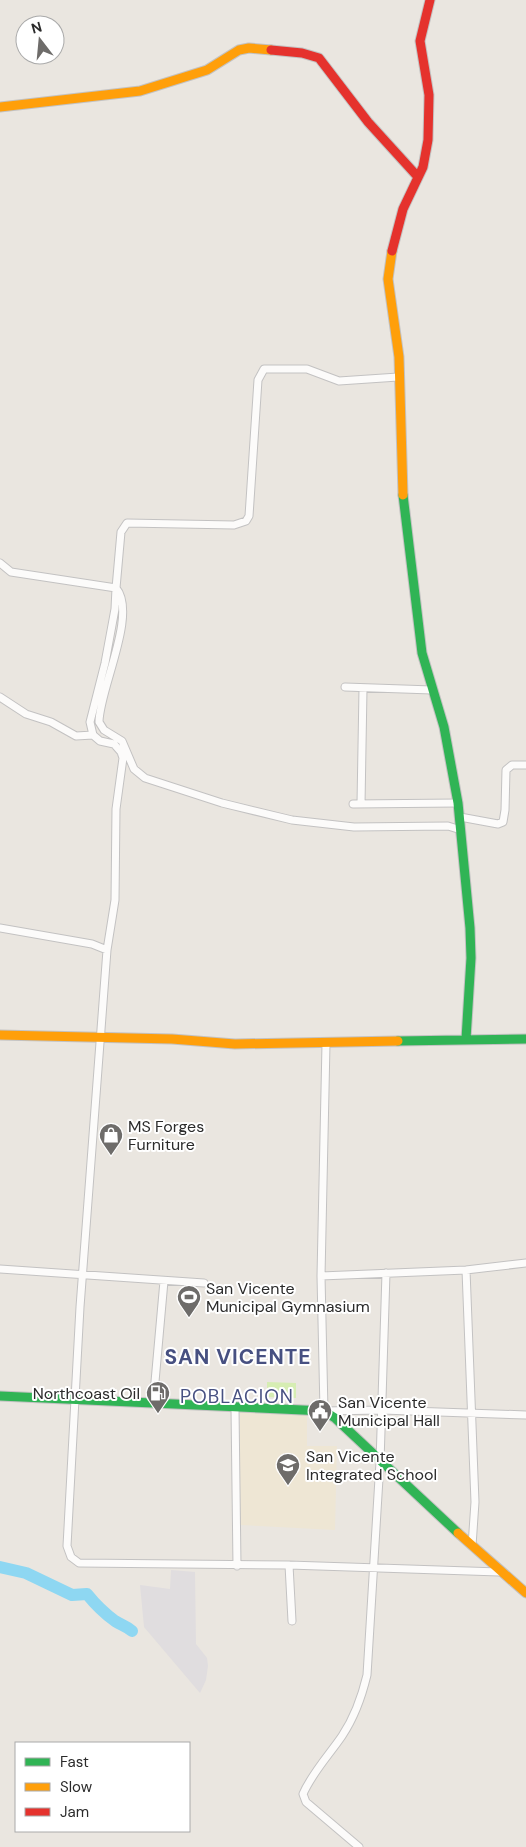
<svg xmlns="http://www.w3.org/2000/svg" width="526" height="1847" viewBox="0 0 526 1847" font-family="'DM Sans',sans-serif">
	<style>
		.industrial { fill: #e0dddf }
		.education { fill: #eee6d4 }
		.pitch { fill: #d6edb3 }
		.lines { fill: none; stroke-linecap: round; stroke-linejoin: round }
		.river { stroke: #8ed7f2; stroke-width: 12 }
		.street-casing { stroke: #c3c2c2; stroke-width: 9 }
		.fast-casing { stroke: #c3c2c2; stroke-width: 11 }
		.slow-casing { stroke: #c3c2c2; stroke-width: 11 }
		.jam-casing { stroke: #c3c2c2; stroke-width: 11 }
		.street { stroke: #fcfbfa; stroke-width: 7 }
		.fast { stroke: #30b455; stroke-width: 9 }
		.slow { stroke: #ff9f0a; stroke-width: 9 }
		.jam { stroke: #e5322d; stroke-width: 9 }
		.labels { text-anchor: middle; stroke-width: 4; stroke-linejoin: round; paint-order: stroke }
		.poi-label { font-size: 16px; fill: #2b2b2b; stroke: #fff; text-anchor: start }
		.quarter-label { font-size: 19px; letter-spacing: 1px; fill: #475081; stroke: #fff }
		.district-label { font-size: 21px; font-weight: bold; letter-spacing: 1px; fill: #475081; stroke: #fff }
	</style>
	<rect width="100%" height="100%" fill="#eae6e0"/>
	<path class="industrial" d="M171 1570 195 1572 196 1644 207 1658 208 1666 206 1680 200 1693 144 1627 140 1585 170 1589Z"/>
	<path class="education" d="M240 1411 307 1415V1446H337L335 1530 240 1525Z"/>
	<path class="pitch" d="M267 1382 296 1383V1398L267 1397Z"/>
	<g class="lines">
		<path class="river" d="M0 1567 26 1573 72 1595 87 1594C95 1604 104 1613 115 1621 121 1625 126 1626 132 1631"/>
		<g class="street-casing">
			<path id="street" d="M0 563 11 572 116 588 121 532 127 523 234 525 246 521 249 516 258 380 264 369H307L339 381 398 377
				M116 588 115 609 105 663 90 722 93 735 100 741 114 744 121 752 123 758 116 809 115 900 107 950 80 1307 67 1546 71 1557 79 1563 289 1565 499 1572
				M116 588C138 614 99 690 99 722L104 730 122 741 134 769 145 778 222 803 292 820 354 827 448 826 461 830
				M345 687 432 690
				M0 697 26 714 51 722 76 736 93 735
				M353 804 458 803
				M361 804 363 689
				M460 817 498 824 503 822 505 810 506 770 512 765H526
				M0 928 92 944 107 950
				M326 1044 321 1276 324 1411 382 1410 526 1415
				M0 1269 204 1283
				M466 1270 475 1502 472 1546
				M321 1276 466 1270 526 1263
				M153 1404 164 1281
				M235 1408 237 1566
				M289 1565 292 1621
				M359 1847 306 1802 303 1794C312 1773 329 1755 342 1736 354 1718 362 1696 367 1675L380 1462 386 1273"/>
		</g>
		<g class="fast-casing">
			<path id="fast" d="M403 495 422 653 444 727 458 803 470 928 471 958 466 1039
				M398 1041 526 1039
				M0 1396 324 1411 335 1418 458 1533"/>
		</g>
		<g class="slow-casing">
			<path id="slow" d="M0 107 140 91 207 70 239 50 249 48 271 50
				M392 251 388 279 399 357 403 495
				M0 1035 172 1039 235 1044 398 1041
				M458 1533 526 1593"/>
		</g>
		<g class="jam-casing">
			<path id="jam" d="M271 50 302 53 319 58 368 122 418 177
				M392 251 403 209 423 167 428 140 429 95 420 41 430 0"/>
		</g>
		<use href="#street" class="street"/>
		<use href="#fast" class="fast"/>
		<use href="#slow" class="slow"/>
		<use href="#jam" class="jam"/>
	</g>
	<defs>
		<g id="shop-pin" transform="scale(1.25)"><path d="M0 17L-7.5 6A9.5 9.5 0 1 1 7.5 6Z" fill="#6e6c6a" stroke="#fff"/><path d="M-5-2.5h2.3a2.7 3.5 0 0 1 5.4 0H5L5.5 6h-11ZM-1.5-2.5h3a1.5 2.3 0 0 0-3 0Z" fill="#fff"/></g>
		<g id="stadium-pin" transform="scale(1.25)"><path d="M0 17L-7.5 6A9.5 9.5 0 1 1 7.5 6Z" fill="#6e6c6a" stroke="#fff"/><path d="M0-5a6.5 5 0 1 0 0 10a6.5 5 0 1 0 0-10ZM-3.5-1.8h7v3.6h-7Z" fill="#fff"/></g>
		<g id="fuel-pin" transform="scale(1.25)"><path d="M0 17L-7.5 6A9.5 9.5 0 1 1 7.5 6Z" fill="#6e6c6a" stroke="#fff"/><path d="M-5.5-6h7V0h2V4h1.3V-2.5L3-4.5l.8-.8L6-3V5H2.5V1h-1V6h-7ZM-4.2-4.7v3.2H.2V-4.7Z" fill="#fff"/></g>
		<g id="civic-pin" transform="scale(1.25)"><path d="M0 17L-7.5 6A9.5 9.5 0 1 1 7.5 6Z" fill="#6e6c6a" stroke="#fff"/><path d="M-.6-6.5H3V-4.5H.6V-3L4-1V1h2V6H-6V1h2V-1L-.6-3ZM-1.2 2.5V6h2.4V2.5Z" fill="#fff"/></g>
		<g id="school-pin" transform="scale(1.25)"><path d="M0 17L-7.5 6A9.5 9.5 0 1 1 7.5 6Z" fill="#6e6c6a" stroke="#fff"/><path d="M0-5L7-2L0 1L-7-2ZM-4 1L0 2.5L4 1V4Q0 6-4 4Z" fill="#fff"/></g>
	</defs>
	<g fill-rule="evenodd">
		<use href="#shop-pin" x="111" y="1135"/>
		<use href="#stadium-pin" x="189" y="1297"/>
		<use href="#fuel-pin" x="158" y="1393"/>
		<use href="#civic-pin" x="320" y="1411"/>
		<use href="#school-pin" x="288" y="1465"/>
	</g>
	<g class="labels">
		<g class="poi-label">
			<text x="128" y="1132">MS Forges<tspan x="128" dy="18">Furniture</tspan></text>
			<text x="206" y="1294">San Vicente<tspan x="206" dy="18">Municipal Gymnasium</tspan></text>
			<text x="140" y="1399" text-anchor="end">Northcoast Oil</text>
			<text x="338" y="1408">San Vicente<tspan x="338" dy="18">Municipal Hall</tspan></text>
			<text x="306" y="1462">San Vicente<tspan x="306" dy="18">Integrated School</tspan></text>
		</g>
		<g class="quarter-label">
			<text x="237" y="1403">POBLACION</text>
		</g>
		<g class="district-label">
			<text x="238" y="1364">SAN VICENTE</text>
		</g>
	</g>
	<rect x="15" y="1742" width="175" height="90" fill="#ffffff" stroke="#aaaaaa"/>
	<rect x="25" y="1758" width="25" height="8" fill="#30b455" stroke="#aaaaaa"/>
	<text x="60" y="1767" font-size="15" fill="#2b2b2b">Fast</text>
	<rect x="25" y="1783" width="25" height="8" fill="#ff9f0a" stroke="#aaaaaa"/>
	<text x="60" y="1792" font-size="15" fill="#2b2b2b">Slow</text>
	<rect x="25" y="1808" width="25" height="8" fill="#e5322d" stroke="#aaaaaa"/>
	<text x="60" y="1817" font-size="15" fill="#2b2b2b">Jam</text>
	<g transform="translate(40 40) rotate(344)"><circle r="24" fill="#ffffff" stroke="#aaaaaa"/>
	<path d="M0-4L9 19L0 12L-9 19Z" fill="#6e6c6a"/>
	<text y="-8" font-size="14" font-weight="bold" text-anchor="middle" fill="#2b2b2b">N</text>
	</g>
</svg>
